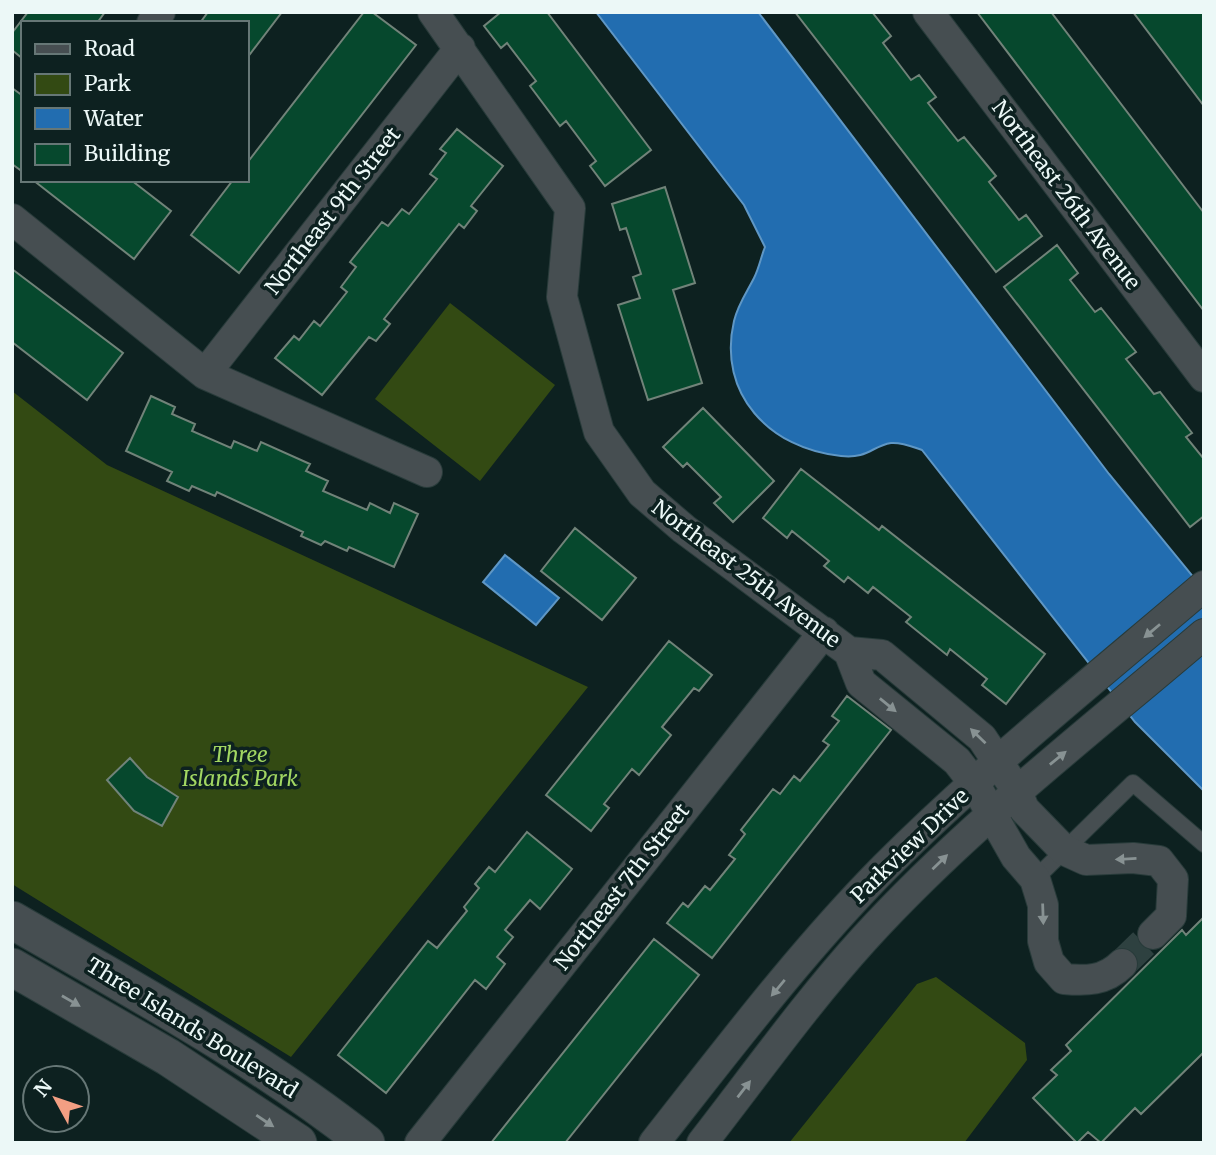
<svg xmlns="http://www.w3.org/2000/svg" width="1216" height="1155" viewBox="0 0 1216 1155" font-family="Merriweather,serif">
	<style>
		.green { fill: #334a13 }
		.water { fill: #226db0; stroke: #5f97c5; stroke-width: 2 }
		.building { fill: #06482d; stroke: #718379; stroke-width: 2 }
		.lines { fill: none; stroke-linecap: round; stroke-linejoin: round }
		.minor-tunnel { stroke: #2e4140; stroke-width: 30; stroke-dasharray: 30 15; stroke-linecap: butt }
		.service-casing { stroke: #283b3a; stroke-width: 18 }
		.minor-casing { stroke: #283b3a; stroke-width: 32 }
		.tertiary-casing { stroke: #283b3a; stroke-width: 39 }
		.service { stroke: #464e51; stroke-width: 16 }
		.minor { stroke: #464e51; stroke-width: 30 }
		.tertiary { stroke: #464e51; stroke-width: 37 }
		.oneway { fill: #889293 }
		.labels { text-anchor: middle; stroke-width: 7; stroke-linejoin: round; paint-order: stroke }
		.street-label { font-size: 21px; fill: #ecf8f7; stroke: #0d2120 }
		.park-label { font-size: 21px; font-style: italic; fill: #a2d762; stroke: #0d2120 }
	</style>
	<rect width="100%" height="100%" fill="#0d2120"/>
	<path class="green" d="M450 303 555 385 480 481 375 399Z
		M12 391 107 465 588 687 291 1057 12 884Z
		M936 977 1025 1043 1027 1060 964 1143H789L917 984Z"/>
	<path class="water" d="M596 12H758L1109 474 1204 590V791L1135 722 922 450C913 447 902 442 891 443 872 446 868 459 841 456 770 449 717 394 734 321 738 304 747 292 754 278 759 268 761 257 765 247L744 205Z
		M505 555 559 598 536 625 483 582Z"/>
	<path class="building" d="M28 12H105L97 23H23V59L12 50V33Z
		M208 12H282L247 58V23H200Z
		M364 12H372L416 45 239 273 191 235 233 180H247V163Z
		M501 12H547L651 150 605 186 590 166 596 161 566 121 560 126 530 86 536 81 507 43 501 48 484 26Z
		M795 12H872L891 36 883 43 911 80 919 75 936 97 928 103 958 141 964 137 996 176 989 182 1019 220 1026 215 1042 236 996 272Z
		M977 12H1051L1204 213V311Z
		M1133 12H1204V106Z
		M12 88 23 96V172L12 164Z
		M457 129 503 166 471 206 477 211 464 228 459 224 384 319 390 324 376 341 369 337 322 395 275 358 294 336 299 340 314 321 320 326 347 292 341 287 356 267 350 262 382 222 388 226 402 209 409 214 437 179 430 174 446 153 440 149Z
		M33 180H131L171 211 134 259Z
		M665 187 695 283 673 290 702 383 648 400 618 305 640 298 633 277 641 274 626 228 620 230 612 204Z
		M1057 245 1078 273 1070 280 1095 312 1101 308 1136 352 1126 359 1154 394 1160 392 1192 433 1186 437 1204 459V516L1190 527 1004 287Z
		M12 269 123 353 87 400 12 342Z
		M151 396 175 407 172 414 195 424 192 431 231 448 234 441 257 451 261 442 310 464 306 471 328 481 323 491 367 510 370 503 390 513 394 503 418 514 394 567 349 547 347 551 325 541 321 545 301 536 303 532 217 492 215 496 192 486 189 491 167 481 172 472 126 451Z
		M703 408 774 481 733 522 714 503 721 497 687 463 683 467 663 447Z
		M801 469 879 530 882 526 1045 654 1006 704 982 685 987 679 950 649 947 655 906 622 911 617 873 587 868 593 848 577 844 582 824 566 829 561 792 531 787 538 763 518Z
		M575 528 636 578 602 620 541 571Z
		M669 641 712 675 699 691 694 688 662 727 671 735 639 775 632 769 604 804 609 808 591 831 546 795Z
		M847 696 891 730 712 958 667 923 683 903 688 907 705 886 710 890 735 859 729 855 745 834 741 830 773 789 780 794 794 776 800 781 829 745 823 741 839 721 832 716Z
		M130 758 147 777 178 797 162 826 134 811 107 780Z
		M527 832 572 869 540 909 530 900 505 930 513 937 497 957 505 964 486 989 475 980 386 1093 338 1055 428 941 437 948 467 911 464 907 479 888 475 884 489 867 495 872Z
		M1204 917V1052L1141 1114 1135 1108 1101 1143 1088 1132 1077 1143 1033 1098 1057 1075 1051 1070 1071 1051 1066 1045 1182 930 1186 935Z
		M654 939 699 975 565 1143H491Z"/>
	<g class="lines">
		<path class="minor-tunnel" d="M1122 964 1153 934"/>
		<g class="service-casing">
			<path id="service" d="M1035 879 1133 783 1204 844"/>
		</g>
		<g class="minor-casing">
			<path id="minor" d="M433 12 570 208 562 297 599 432 642 493 684 529 849 652 861 683 957 761 974 783 1016 857 1035 879 1043 905V941L1049 962 1064 979C1086 981 1105 981 1122 964
				M928 12 1204 377
				M152 23 160 12
				M12 219 205 374 427 472
				M205 374 460 48
				M849 652 882 655 982 738 1017 791 1024 809 1064 850 1086 860 1133 858 1159 861 1173 879 1171 916 1153 934
				M420 1143 824 632
				M654 1143C728 1049 801 952 885 867 985 767 1096 678 1204 586
				M702 1143C755 1075 806 1003 864 939 967 826 1088 733 1204 634"/>
		</g>
		<g class="tertiary-casing">
			<path id="tertiary" d="M12 920C133 990 256 1056 366 1143
				M12 967 168 1057 298 1143"/>
		</g>
		<use href="#service" class="service"/>
		<use href="#minor" class="minor"/>
		<use href="#tertiary" class="tertiary"/>
	</g>
	<defs><path id="oneway-solid" d="M-6-.8H1V-3.2L6.5 0L1 3.2V.8H-6Z" transform="scale(1.75)"/></defs>
	<g class="oneway">
		<use href="#oneway-solid" transform="translate(1152 631) rotate(140)"/>
		<use href="#oneway-solid" transform="translate(888 705) rotate(39)"/>
		<use href="#oneway-solid" transform="translate(978 736) rotate(-136)"/>
		<use href="#oneway-solid" transform="translate(1058 758) rotate(-39)"/>
		<use href="#oneway-solid" transform="translate(1126 859) rotate(177)"/>
		<use href="#oneway-solid" transform="translate(940 862) rotate(-44)"/>
		<use href="#oneway-solid" transform="translate(1043 914) rotate(88)"/>
		<use href="#oneway-solid" transform="translate(778 988) rotate(130)"/>
		<use href="#oneway-solid" transform="translate(71 1001) rotate(30)"/>
		<use href="#oneway-solid" transform="translate(744 1089) rotate(-52)"/>
		<use href="#oneway-solid" transform="translate(265 1121) rotate(34)"/>
	</g>
	<g class="labels">
		<g class="street-label">
			<text transform="translate(1066 195) rotate(53)" y="7">Northeast 26th Avenue</text>
			<text transform="translate(333 211) rotate(-52)" y="7">Northeast 9th Street</text>
			<text transform="translate(746 574) rotate(37)" y="7">Northeast 25th Avenue</text>
			<text transform="translate(910 846) rotate(-44)" y="7">Parkview Drive</text>
			<text transform="translate(622 887) rotate(-52)" y="7">Northeast 7th Street</text>
			<text transform="translate(192 1028) rotate(32)" y="7">Three Islands Boulevard</text>
		</g>
		<g class="park-label">
			<text x="240" y="762">Three<tspan x="240" dy="24">Islands Park</tspan></text>
		</g>
	</g>
	<rect width="1216" height="1155" fill="none" stroke="#ecf8f7" stroke-width="28"/>
	<rect x="21" y="21" width="228" height="161" fill="#0d2120" stroke="#667776" stroke-width="2"/>
	<rect x="35" y="44" width="35" height="10" fill="#464e51" stroke="#667776" stroke-width="2"/>
	<text x="84" y="56" font-size="21" fill="#ecf8f7">Road</text>
	<rect x="35" y="74" width="35" height="21" fill="#334a13" stroke="#667776" stroke-width="2"/>
	<text x="84" y="91" font-size="21" fill="#ecf8f7">Park</text>
	<rect x="35" y="108" width="35" height="21" fill="#226db0" stroke="#667776" stroke-width="2"/>
	<text x="84" y="126" font-size="21" fill="#ecf8f7">Water</text>
	<rect x="35" y="144" width="35" height="21" fill="#06482d" stroke="#667776" stroke-width="2"/>
	<text x="84" y="161" font-size="21" fill="#ecf8f7">Building</text>
	<g transform="translate(56 1099) rotate(310)"><circle r="33" fill="#0d2120" stroke="#667776" stroke-width="2"/>
	<path d="M0-5L12 26L0 18L-12 26Z" fill="#f39f83"/>
	<text y="-10" font-size="19" font-weight="bold" text-anchor="middle" fill="#ecf8f7">N</text>
	</g>
</svg>
